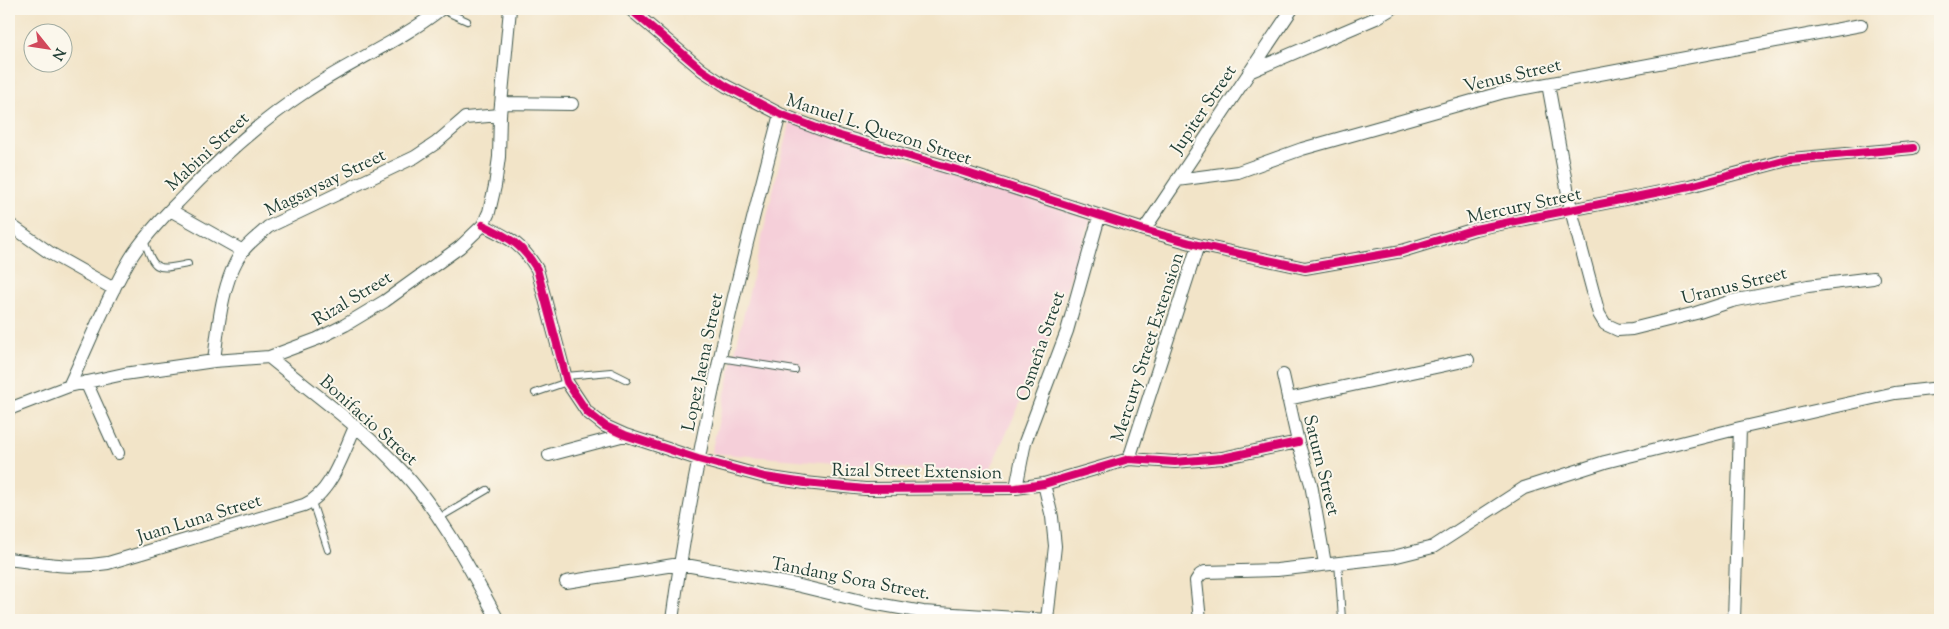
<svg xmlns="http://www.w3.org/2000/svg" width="1949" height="629" viewBox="0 0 1949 629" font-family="'Sorts Mill Goudy',serif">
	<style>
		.built { fill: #f5cfd9 }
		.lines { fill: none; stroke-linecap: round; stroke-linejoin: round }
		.service-casing { stroke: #3f564a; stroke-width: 8 }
		.minor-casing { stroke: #3f564a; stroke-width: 14 }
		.service { stroke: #fff; stroke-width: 6 }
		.minor { stroke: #fff; stroke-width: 12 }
		.cycleway-casing { stroke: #fbf7ec; stroke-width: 11 }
		.cycleway { stroke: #d6006c; stroke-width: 8 }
		.labels { text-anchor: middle; stroke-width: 4; stroke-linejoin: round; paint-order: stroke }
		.street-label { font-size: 18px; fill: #1f3d34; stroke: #fbf7ec }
	</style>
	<rect width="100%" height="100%" fill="#fbf7ec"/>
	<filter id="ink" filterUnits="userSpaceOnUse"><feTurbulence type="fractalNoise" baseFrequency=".02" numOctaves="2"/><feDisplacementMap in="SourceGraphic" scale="10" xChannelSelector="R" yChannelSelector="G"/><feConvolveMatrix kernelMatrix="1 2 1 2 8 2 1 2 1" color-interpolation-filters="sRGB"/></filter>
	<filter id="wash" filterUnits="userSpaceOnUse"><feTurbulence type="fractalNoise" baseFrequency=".0096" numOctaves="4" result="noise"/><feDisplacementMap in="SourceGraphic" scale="20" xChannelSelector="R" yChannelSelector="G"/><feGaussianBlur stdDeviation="1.12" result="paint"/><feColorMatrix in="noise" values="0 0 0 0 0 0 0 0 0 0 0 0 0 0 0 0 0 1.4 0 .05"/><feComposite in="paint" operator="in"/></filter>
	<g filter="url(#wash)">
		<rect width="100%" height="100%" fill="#f2e4c8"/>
		<path class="built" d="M790 119 1091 219 1043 354 987 475 711 453Z"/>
	</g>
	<g filter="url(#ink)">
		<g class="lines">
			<g class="service-casing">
				<path id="service" d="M440 9 467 21
					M144 240C155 272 156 270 188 264
					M720 358 795 370
					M566 376 611 372 627 380
					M535 393 567 382
					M312 502 328 550
					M439 518 487 490
					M1338 562 1342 619"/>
			</g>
			<g class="minor-casing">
				<path id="minor" d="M630 9 702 70 726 86 780 114 830 133 961 171 1144 230 1198 245 1305 268 1402 251 1475 229 1690 186 1791 159 1913 148
					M1249 72 1376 18 1391 9
					M1548 84 1571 210 1599 314 1605 324 1618 330 1632 329 1696 313 1732 301 1808 286 1873 278
					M501 103 572 104
					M1177 180 1238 172 1302 149 1504 92 1861 25
					M170 210 243 251
					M9 224 50 253 114 289
					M483 225C509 238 521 243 537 269L567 382 587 412 605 426 625 435 698 459 765 477 805 483 865 489 1016 488 1044 484 1129 459 1175 462 1222 458 1298 442
					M1144 230 1292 9
					M269 357C314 394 363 428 402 471 442 514 470 569 498 620
					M214 361C218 328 222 280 242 252 249 242 260 235 268 227L415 157 436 143 465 118 500 115
					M1283 375 1298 442 1311 484 1325 564
					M86 382 118 453
					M69 386C89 344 106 299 130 259 143 238 161 219 179 201 217 161 258 123 305 92 349 62 399 42 441 9
					M1288 399 1468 360
					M9 409 69 386 124 374 214 361 269 357 317 339 345 325 385 301 460 247 483 225 489 212 495 186 499 157 500 115 510 9
					M549 455 625 435
					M1129 459 1198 245
					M1044 484 1052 517 1055 546 1047 620
					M1016 488 1025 442 1067 331 1099 217
					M9 559C45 564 71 569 108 563L304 505C331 494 343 453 355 427
					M566 582 680 564 796 585 866 602 923 612 1047 620
					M672 620C695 449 736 281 780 114
					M1200 620 1196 581 1200 575 1205 572 1277 570 1393 557 1433 547 1524 488 1605 462 1740 428 1895 393 1940 388
					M1734 620 1740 428"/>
			</g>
			<use href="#service" class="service"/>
			<use href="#minor" class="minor"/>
			<g class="cycleway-casing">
				<path id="cycleway" d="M630 9 702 70 726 86 780 114 830 133 961 171 1144 230 1198 245 1305 268 1402 251 1475 229 1690 186 1791 159 1913 148
					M483 225C509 238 521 243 537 269L567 382 587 412 605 426 625 435 698 459 765 477 805 483 865 489 1016 488 1044 484 1129 459 1175 462 1222 458 1298 442"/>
			</g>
			<use href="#cycleway" class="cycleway"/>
		</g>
	</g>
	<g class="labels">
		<g class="street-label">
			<text transform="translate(1512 75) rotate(-13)" y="6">Venus Street</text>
			<text transform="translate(1203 109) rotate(-56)" y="6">Jupiter Street</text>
			<text transform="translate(879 129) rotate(18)" y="6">Manuel L. Quezon Street</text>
			<text transform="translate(207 151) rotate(-43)" y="6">Mabini Street</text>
			<text transform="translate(325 182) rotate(-26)" y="6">Magsaysay Street</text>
			<text transform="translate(1524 205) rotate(-12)" y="6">Mercury Street</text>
			<text transform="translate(1734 285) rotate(-14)" y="6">Uranus Street</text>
			<text transform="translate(352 298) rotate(-31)" y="6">Rizal Street</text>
			<text transform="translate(1040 346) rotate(-71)" y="6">Osmeña Street</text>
			<text transform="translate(1147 347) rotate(-72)" y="6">Mercury Street Extension</text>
			<text transform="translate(702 362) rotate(-78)" y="6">Lopez Jaena Street</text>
			<text transform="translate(369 420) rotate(42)" y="6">Bonifacio Street</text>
			<text transform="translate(1322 465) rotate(76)" y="6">Saturn Street</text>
			<text transform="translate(917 471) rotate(1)" y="6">Rizal Street Extension</text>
			<text transform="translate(199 518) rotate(-17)" y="6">Juan Luna Street</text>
			<text transform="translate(851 578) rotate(11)" y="6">Tandang Sora Street.</text>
		</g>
	</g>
	<rect width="1949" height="629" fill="none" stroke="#fbf7ec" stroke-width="30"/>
	<g transform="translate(48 48) rotate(120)"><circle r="24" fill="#fbf7ec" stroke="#a3ada2"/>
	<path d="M0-4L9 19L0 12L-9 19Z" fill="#d1495b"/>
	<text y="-8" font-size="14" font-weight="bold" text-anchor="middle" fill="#1f3d34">N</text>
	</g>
</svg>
